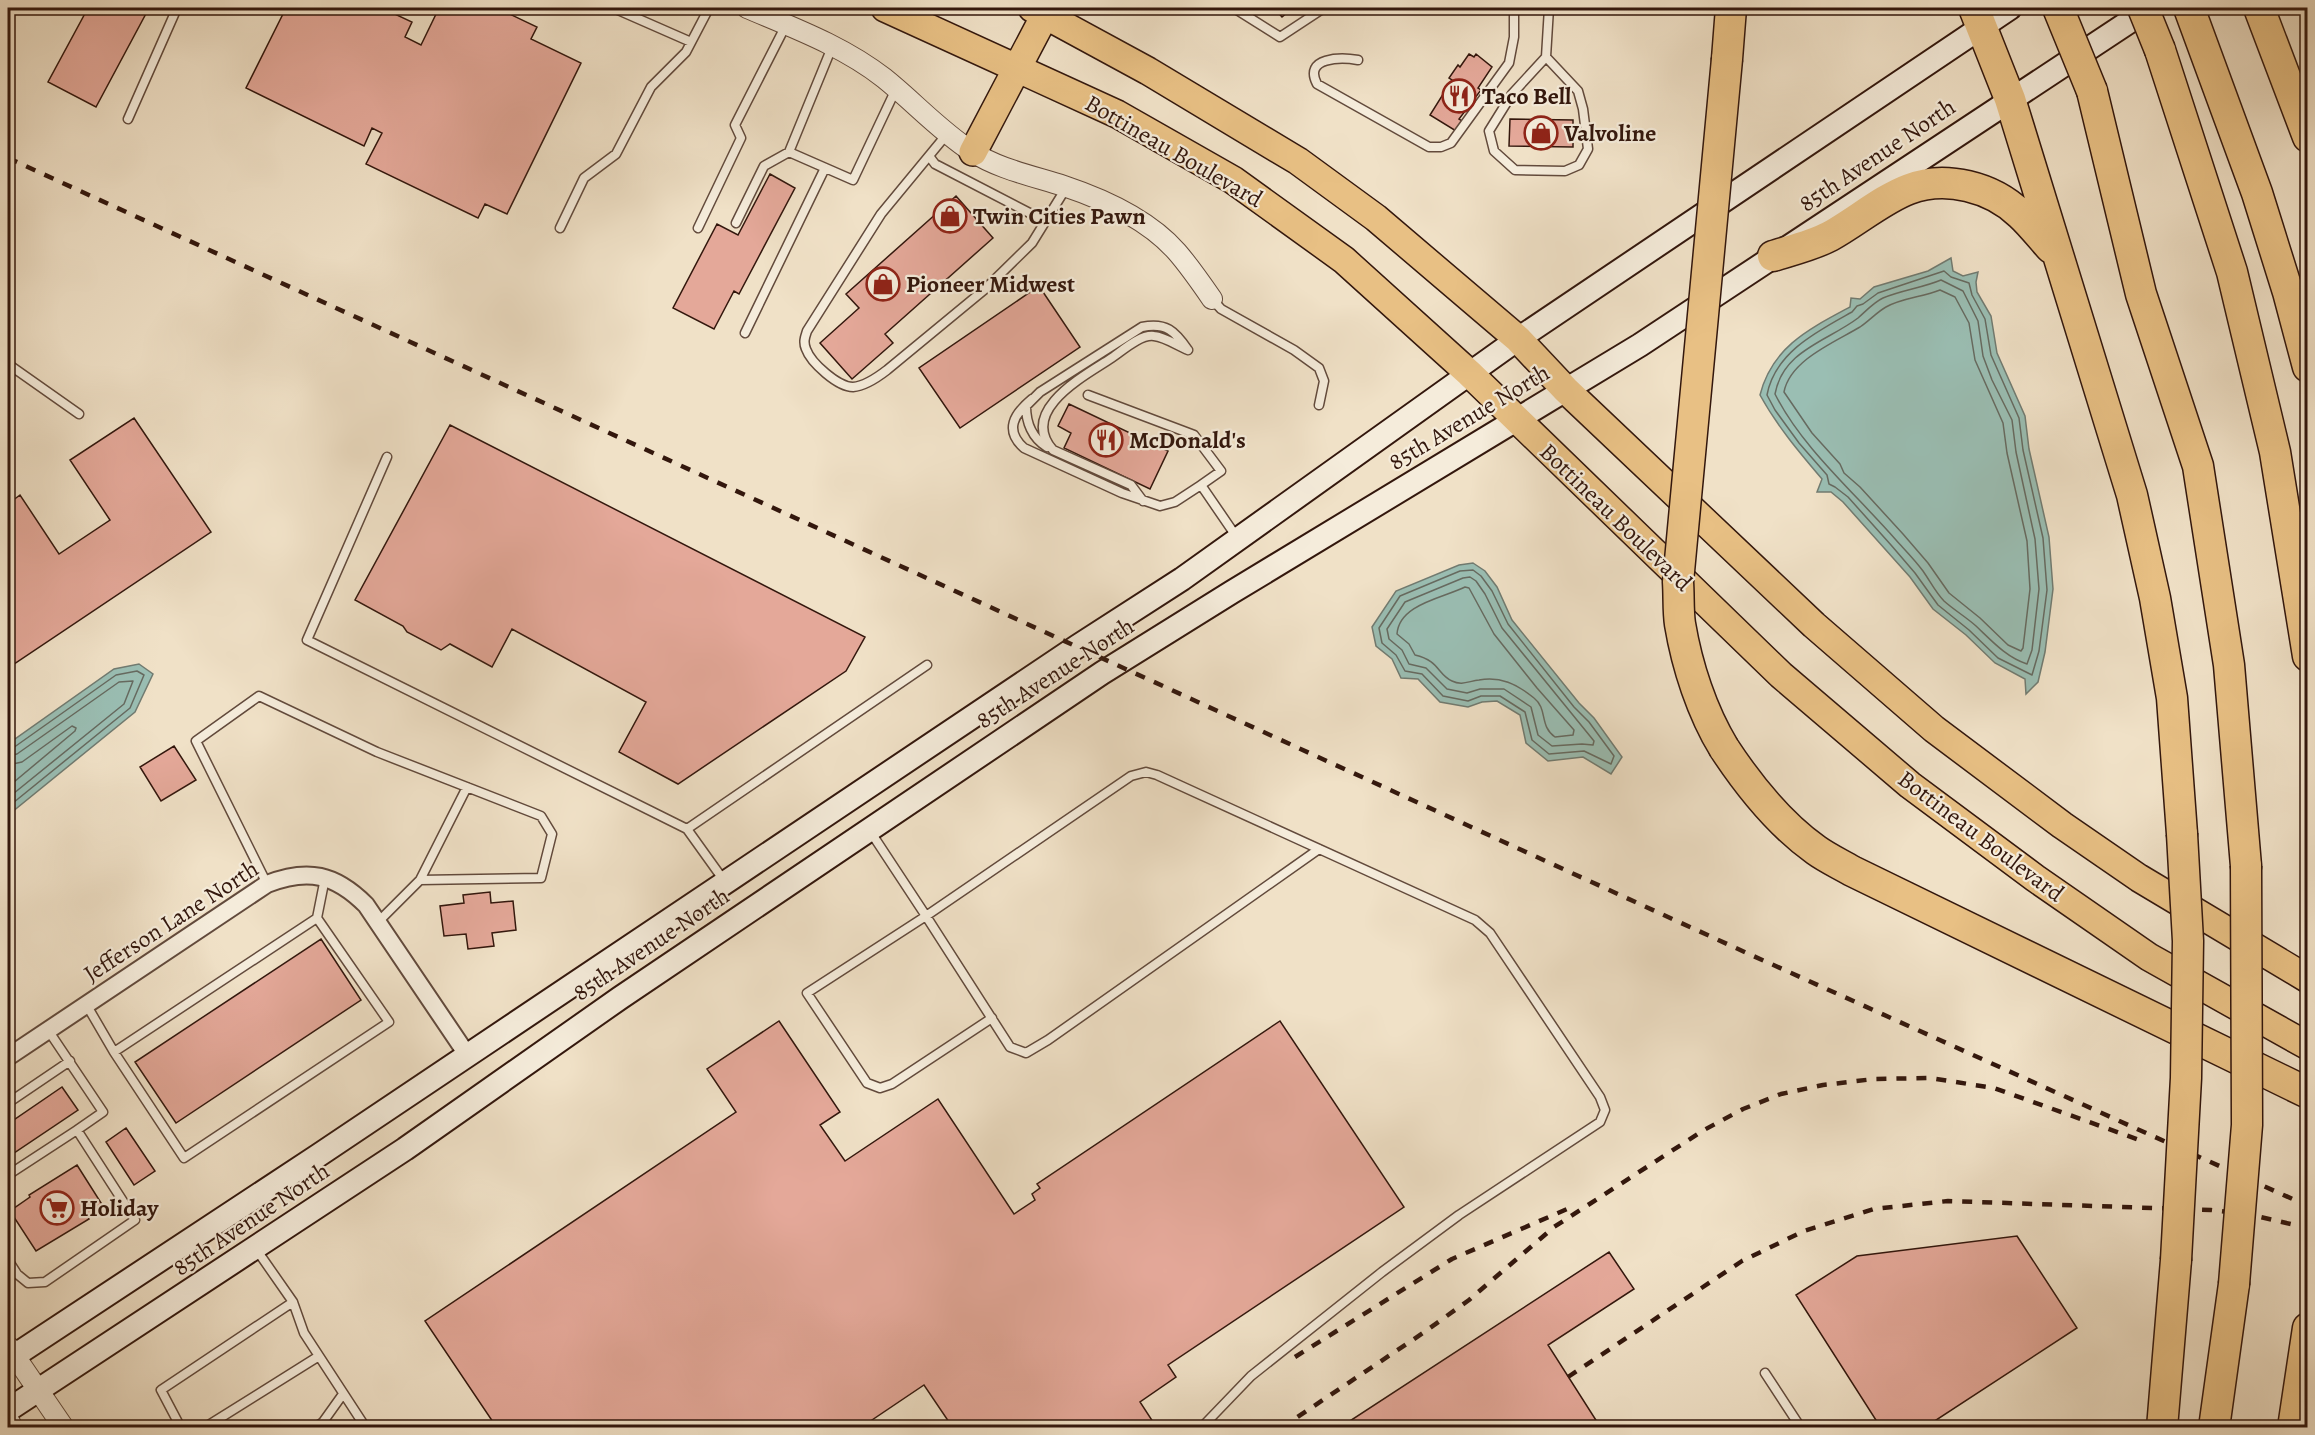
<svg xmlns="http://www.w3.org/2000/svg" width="2315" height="1435" viewBox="0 0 2315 1435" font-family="Alegreya,serif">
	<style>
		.water { fill: #9abeb3; stroke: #717b71; stroke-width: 1.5 }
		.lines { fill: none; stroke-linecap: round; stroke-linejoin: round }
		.shore { stroke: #666a60; stroke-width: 1.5 }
		.building { fill: #e4a899; stroke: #33170d; stroke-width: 1.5 }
		.service-casing { stroke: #624a3c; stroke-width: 11 }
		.minor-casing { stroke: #624a3c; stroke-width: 20 }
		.tertiary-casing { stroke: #624a3c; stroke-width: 22 }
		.secondary-casing { stroke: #33170d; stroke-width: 26 }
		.trunk-casing { stroke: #33170d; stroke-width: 30 }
		.motorway-casing { stroke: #33170d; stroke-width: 33 }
		.service { stroke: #f5ecdb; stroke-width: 8 }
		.minor { stroke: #f5ecdb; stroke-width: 16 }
		.tertiary { stroke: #f5ecdb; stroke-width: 20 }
		.secondary { stroke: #f5ecdb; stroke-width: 22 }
		.trunk { stroke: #e8c084; stroke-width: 27 }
		.motorway { stroke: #e8c084; stroke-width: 30 }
		.rail { stroke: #33170d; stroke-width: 4.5; stroke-dasharray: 10 10; stroke-linecap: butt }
		.motorway-bridge-casing { stroke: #33170d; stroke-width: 33; stroke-linecap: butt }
		.motorway-bridge { stroke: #e8c084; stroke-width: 30 }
		.labels { text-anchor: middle; stroke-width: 4.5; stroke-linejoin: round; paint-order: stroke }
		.poi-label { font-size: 24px; font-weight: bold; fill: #33170d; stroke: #f5ecdb; text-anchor: start }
		.street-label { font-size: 24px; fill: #33170d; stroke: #f5ecdb }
	</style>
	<rect width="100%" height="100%" fill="#f0e1c7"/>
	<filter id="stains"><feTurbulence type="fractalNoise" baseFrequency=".00333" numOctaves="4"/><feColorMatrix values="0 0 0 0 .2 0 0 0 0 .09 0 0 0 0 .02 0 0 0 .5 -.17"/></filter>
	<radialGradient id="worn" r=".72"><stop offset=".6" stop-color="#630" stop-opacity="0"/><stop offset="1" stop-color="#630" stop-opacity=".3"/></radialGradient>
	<path class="water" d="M1951 258 1953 271 1963 276 1978 272 1976 282 1977 292 1991 316 1997 353 2025 416 2029 449 2049 537 2053 589 2045 652 2038 682 2026 694 2025 679 1995 663 1966 635 1933 609 1910 577 1843 502 1831 492H1817L1822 479C1799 452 1777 426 1760 395 1772 347 1809 329 1850 307L1851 298 1860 299 1874 287 1928 271Z
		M1473 563 1485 571 1497 587 1512 620 1579 703 1594 718 1622 757 1611 774 1583 757 1548 761 1526 743 1520 715 1497 701 1482 702 1468 707 1440 702 1418 679 1401 678 1392 659 1376 646 1372 627 1396 591 1459 565Z
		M139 664 153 674 135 712 12 812H8V744L114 669Z"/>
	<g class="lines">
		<path class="shore" d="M1944 271 1951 277 1969 283 1972 295 1985 319 1991 355 2019 418 2023 450 2043 538 2047 590 2039 651 2032 675 1998 658 1969 630 1938 605 1915 573 1891 545 1848 497 1835 487 1829 484 1827 475 1799 443 1775 410 1767 395C1775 352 1818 331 1852 312L1857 306 1863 304 1878 293Z
			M1941 280 1963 291 1978 321 1983 356 1992 380 2012 420 2016 452 2035 539 2039 589 2032 650 2027 664C2006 657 1992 641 1976 626 1966 617 1954 610 1944 601 1936 593 1930 581 1923 571 1915 560 1905 550 1896 540 1856 494 1802 448 1775 394 1783 350 1828 341 1858 318 1865 312 1874 302 1883 298 1902 290 1922 288 1941 280Z
			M1940 290 1955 297 1969 323 1975 360 2003 423 2007 453 2027 541 2030 589 2023 648 2021 651 2008 645 1980 618 1949 593 1928 563 1903 534 1860 487 1844 473 1840 464 1812 433 1784 392C1790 360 1835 342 1860 327 1869 321 1877 312 1886 307 1902 298 1923 297 1940 290Z
			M1473 570 1481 576 1492 591 1508 624 1574 707 1589 722 1614 756 1611 764 1584 751 1549 754 1532 740 1525 712 1500 696H1481L1468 701 1443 696 1422 674 1405 671 1396 655 1382 643 1379 628 1400 596 1460 571Z
			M1463 578 1470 577 1476 581 1485 594 1502 628 1594 741 1593 745 1582 744 1552 746 1538 735 1531 707 1504 689H1480L1467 693 1447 689 1426 668 1409 664 1402 650 1389 639 1387 629 1405 602Z
			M1465 587 1469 588 1494 634 1537 688 1574 730 1573 735 1555 737C1539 726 1548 709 1534 698 1517 684 1500 676 1479 680 1469 681 1462 686 1452 681 1437 674 1440 661 1415 655L1409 644 1397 634C1399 604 1443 598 1465 587Z
			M8 749 13 748 116 675 137 671 144 675 130 708 8 807
			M8 756 17 754 119 682 133 681 124 704 8 798
			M8 765 22 762 72 726 76 728 75 731 8 787"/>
	</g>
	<path class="building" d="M88 8H149L96 107 48 82Z
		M286 8H382L412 22 405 37 421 45 439 8H497L537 27 531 39 581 63 507 214 485 204 478 218 366 164 382 133 372 128 364 146 246 88Z
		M1274 8H1293L1282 17Z
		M1469 54 1474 57 1476 54 1492 67 1478 88 1481 90 1459 119 1462 121 1456 131 1430 115 1452 80 1449 78 1458 65 1460 67Z
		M1510 119 1573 120V147L1509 146Z
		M770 174 795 188 739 294 734 291 714 329 673 308 717 224 738 235Z
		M956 196 993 238 885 334 893 343 852 379 820 343 859 308 846 294Z
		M1039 286 1080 347 960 428 919 368Z
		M1069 404 1168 451 1150 489 1064 448 1071 433 1058 426Z
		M134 418 211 532 8 668V504L20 495 59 554 110 520 70 460Z
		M450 425 865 637 846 671 678 784 619 752 646 702 512 629 492 667 450 644 441 650 407 632 403 626 355 600Z
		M174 746 196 780 161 801 140 767Z
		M490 892 491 903 513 901 516 930 492 933 494 946 468 949 466 934 444 936 440 906 464 903 463 895Z
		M321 939 361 1000 176 1123 135 1062Z
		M779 1021 840 1112 820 1125 845 1161 938 1099 1014 1214 1035 1200 1032 1194 1040 1188 1037 1184 1280 1021 1404 1207 1168 1365 1176 1377 1140 1402 1157 1428H953L924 1385 860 1428H497L425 1321 736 1112 707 1069Z
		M62 1087 78 1110 8 1157V1124Z
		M126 1128 155 1171 134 1185 106 1142Z
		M77 1165 103 1206 87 1216 89 1219 36 1251 10 1211 30 1197 29 1195Z
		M2017 1236 2077 1328 1924 1428H1881L1796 1295 1857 1256Z
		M1609 1252 1634 1289 1548 1345 1601 1428H1339Z"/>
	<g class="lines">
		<g class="service-casing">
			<path id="service" d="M1234 8 1280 37 1324 8
				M618 10 691 42
				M832 47 789 152 853 180 896 89
				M1546 57 1578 91 1583 109 1588 149 1579 165 1565 171 1515 170 1494 151 1489 131 1512 94 1546 57 1549 8
				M1358 60C1341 57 1303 57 1317 84L1429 147H1441L1451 143 1509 63 1514 37V8
				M128 119 177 8
				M947 134 881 214 807 331C805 337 803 342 806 349 811 363 838 387 853 387 865 386 878 377 887 370L984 290 1032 243 1066 188
				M929 156 935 164 1045 221
				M736 223 764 166 789 152
				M560 228 584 178 616 154 651 87 686 52 709 8
				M698 228 741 138 735 125 786 25
				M1212 299 1221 309 1294 350 1319 368 1324 381 1319 405
				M745 333 825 168
				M8 364 79 414
				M1088 395 1194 435 1221 471 1201 485 1238 539
				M1032 399C1014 414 1004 430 1024 448L1122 493 1160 506 1175 502 1201 485
				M1047 447C1032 438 1026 422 1026 406L1040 392 1142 327C1166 322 1175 331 1188 350
				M387 457 307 640 687 829 725 882
				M1143 501 1131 485 1053 450C1018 411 1084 376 1110 359 1121 352 1140 334 1154 336 1165 337 1178 346 1188 350
				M687 829 927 665
				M870 831 926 916 1131 776 1146 772 1157 775 1475 920 1490 933 1600 1097 1605 1110 1600 1122 1459 1215 1382 1272 1251 1376 1201 1428
				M420 880 467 787
				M267 884 196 741 259 696 377 752 541 816 552 834 541 878 420 880 379 921
				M317 918 325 878
				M86 1004 114 1052 184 1158 389 1022 317 918 114 1052
				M992 1018 892 1084 880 1088 867 1083 807 993 926 916 1010 1047 1026 1053 1048 1040 1319 849
				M8 1103 70 1061
				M8 1175 77 1130
				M256 1249 293 1302 304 1333 366 1428
				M8 1260 17 1274 28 1283 45 1282 135 1220 77 1130 103 1112 48 1030
				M1765 1373 1801 1428
				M181 1428 161 1390 293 1302
				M204 1428 319 1356
				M314 1428 323 1422 343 1394"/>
		</g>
		<g class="minor-casing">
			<path id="minor" d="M8 1057 267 884C308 868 335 874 366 905L468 1056"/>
		</g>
		<g class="tertiary-casing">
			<path id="tertiary" d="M747 8C794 28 843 46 884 78 914 102 939 130 971 151 998 169 1033 176 1064 186 1103 199 1149 220 1177 252 1190 267 1201 283 1212 299
				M8 1346 64 1428
				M8 1419 13 1428"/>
		</g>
		<g class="secondary-casing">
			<path id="secondary" d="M8 1360 319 1155 1078 646 1182 579 1518 339 2010 8
				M8 1410 405 1149 620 998 1102 673 1232 592 1640 345 2150 8"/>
		</g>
		<g class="trunk-casing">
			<path id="trunk" d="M885 8 1117 114 1233 180 1344 260 1469 373 1781 675 1910 785 2035 878 2149 957 2308 1046
				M1032 8 1148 71 1298 161 1376 218 1518 339 1566 390 1814 625 1934 729 2062 825 2139 878 2308 979
				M973 152 1045 15"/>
		</g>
		<g class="motorway-casing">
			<path id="motorway" d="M1974 8 2010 99 2132 495 2155 598 2172 698 2182 834
				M2189 8 2257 193 2288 292 2308 367
				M2259 8 2308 137
				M2160 50 2232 272 2275 452 2308 656
				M1727 59 1731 8
				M2092 91 2141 294 2198 466 2229 665 2246 866
				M1773 256C1792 250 1813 245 1830 236 1854 223 1884 198 1909 189 1946 175 1992 187 2020 214 2031 224 2041 237 2051 248
				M1724 748C1749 786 1778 823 1816 850 1827 858 1840 864 1852 871L2308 1093
				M2162 1428 2176 1260
				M2214 1428 2234 1284
				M2293 1428 2308 1328"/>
		</g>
		<use href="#service" class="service"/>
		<use href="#minor" class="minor"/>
		<use href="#tertiary" class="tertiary"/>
		<use href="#secondary" class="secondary"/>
		<use href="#trunk" class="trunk"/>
		<use href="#motorway" class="motorway"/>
		<path class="rail" d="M8 158 1749 954 2308 1206
			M1295 1357 1452 1259 1574 1206
			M1568 1377 1742 1261 1804 1231 1874 1209 1948 1201 2211 1210 2247 1214 2308 1228
			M1281 1428 1423 1333 1469 1300 1554 1227 1704 1130 1743 1109 1781 1094 1823 1085 1874 1079 1930 1078 1994 1088 2145 1142"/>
		<g class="motorway-bridge-casing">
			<path id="motorway-bridge" d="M2058 8 2092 91
				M2143 8 2160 50
				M1724 748C1702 712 1687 666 1680 624 1678 611 1679 596 1678 582L1727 59
				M2176 1260 2186 1078 2188 941 2182 834
				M2234 1284 2247 1125 2246 866"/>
		</g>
		<use href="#motorway-bridge" class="motorway-bridge"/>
	</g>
	<defs>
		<g id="restaurant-ring" transform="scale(1.725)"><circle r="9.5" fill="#f5ecdb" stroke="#8f2418" stroke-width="1.5"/><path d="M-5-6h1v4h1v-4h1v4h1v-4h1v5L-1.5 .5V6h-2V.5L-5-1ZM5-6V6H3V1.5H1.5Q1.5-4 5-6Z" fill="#8f2418"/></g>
		<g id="shop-ring" transform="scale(1.725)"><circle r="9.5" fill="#f5ecdb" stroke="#8f2418" stroke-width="1.5"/><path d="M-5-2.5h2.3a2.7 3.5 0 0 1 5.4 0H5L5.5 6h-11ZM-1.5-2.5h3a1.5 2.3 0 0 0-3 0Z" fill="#8f2418"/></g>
		<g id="supermarket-ring" transform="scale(1.725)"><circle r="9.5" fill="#f5ecdb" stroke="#8f2418" stroke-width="1.5"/><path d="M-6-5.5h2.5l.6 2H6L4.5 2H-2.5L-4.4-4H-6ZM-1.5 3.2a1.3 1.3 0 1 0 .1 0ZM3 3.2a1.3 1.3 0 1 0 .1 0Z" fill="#8f2418"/></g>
	</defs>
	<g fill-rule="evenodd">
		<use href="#restaurant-ring" x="1459" y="96"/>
		<use href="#shop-ring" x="1541" y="133"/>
		<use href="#shop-ring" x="950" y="216"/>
		<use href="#shop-ring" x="883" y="284"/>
		<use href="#restaurant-ring" x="1106" y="440"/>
		<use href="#supermarket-ring" x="57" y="1208"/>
	</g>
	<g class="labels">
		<g class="poi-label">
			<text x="1482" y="104">Taco Bell</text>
			<text x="1564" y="141">Valvoline</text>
			<text x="973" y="224">Twin Cities Pawn</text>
			<text x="906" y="292">Pioneer Midwest</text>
			<text x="1129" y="448">McDonald's</text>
			<text x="80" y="1216">Holiday</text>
		</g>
		<g class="street-label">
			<text transform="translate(1174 151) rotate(30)" y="8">Bottineau Boulevard</text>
			<text transform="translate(1877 155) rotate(-34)" y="8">85th Avenue North</text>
			<text transform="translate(1469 417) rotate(-31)" y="8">85th Avenue North</text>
			<text transform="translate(1616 517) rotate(44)" y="8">Bottineau Boulevard</text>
			<text transform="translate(1055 673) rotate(-33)" y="8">85th Avenue North</text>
			<text transform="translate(1981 836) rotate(37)" y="8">Bottineau Boulevard</text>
			<text transform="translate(171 921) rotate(-33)" y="8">Jefferson Lane North</text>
			<text transform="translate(651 944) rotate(-34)" y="8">85th Avenue North</text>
			<text transform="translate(251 1219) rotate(-34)" y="8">85th Avenue North</text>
		</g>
	</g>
	<rect width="2315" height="1435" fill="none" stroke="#f0e1c7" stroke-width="30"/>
	<rect x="9" y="9" width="2297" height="1417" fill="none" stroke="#33170d" stroke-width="3"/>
	<rect x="15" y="15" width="2285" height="1405" fill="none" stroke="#33170d" stroke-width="1.5"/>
	<rect width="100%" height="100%" filter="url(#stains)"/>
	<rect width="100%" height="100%" fill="url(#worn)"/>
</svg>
